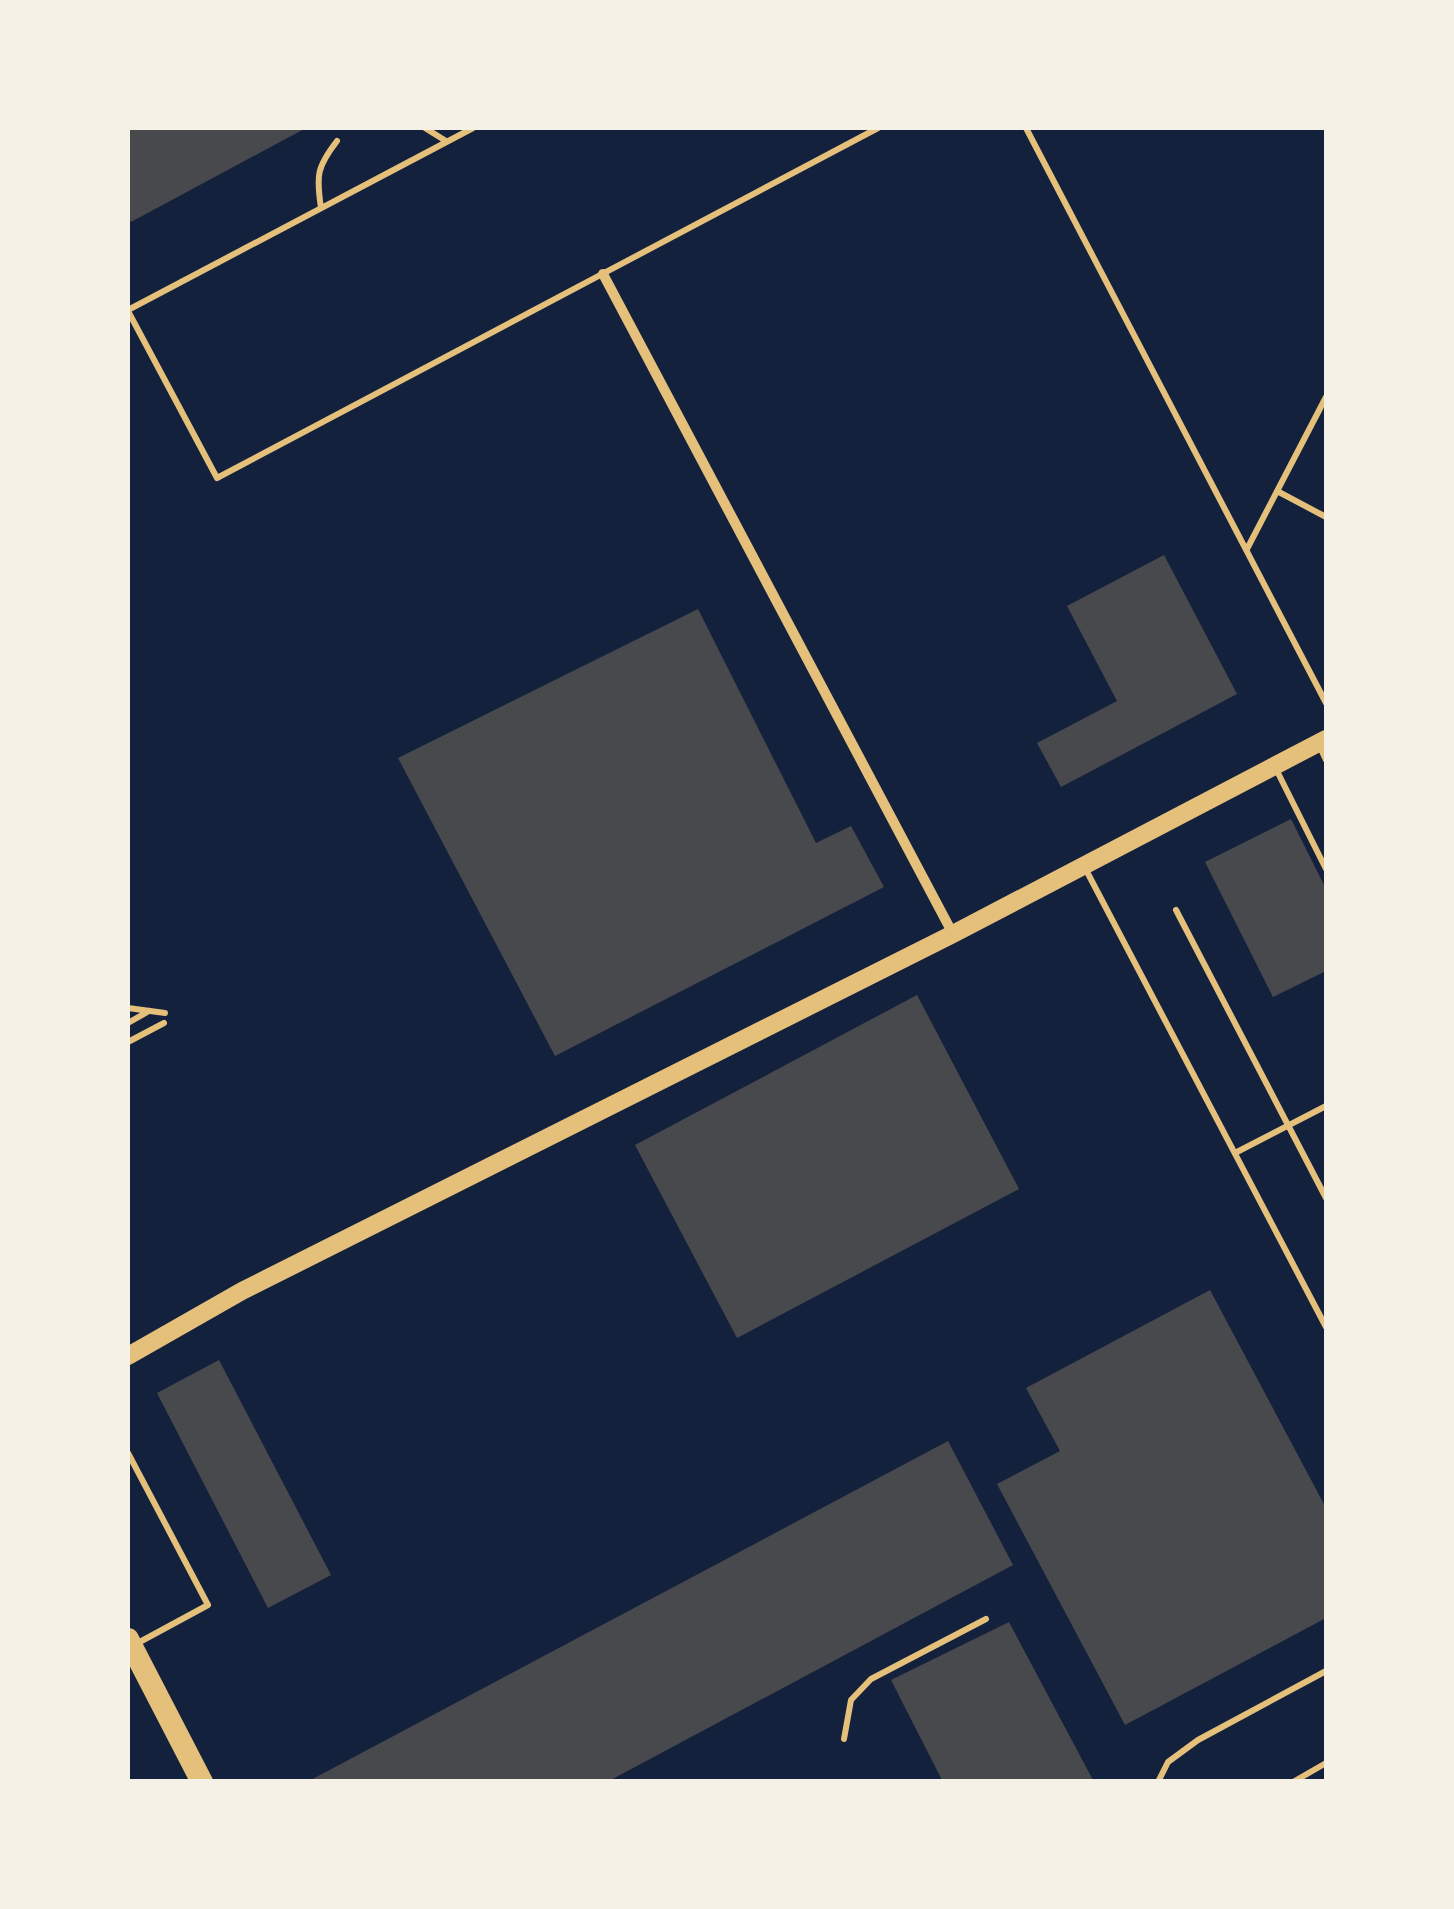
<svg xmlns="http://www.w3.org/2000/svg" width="1454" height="1909" viewBox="0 0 1454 1909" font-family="'DM Sans',sans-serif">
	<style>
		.building { fill: #48494c }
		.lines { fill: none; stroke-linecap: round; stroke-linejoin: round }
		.service { stroke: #e5c07b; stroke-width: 6 }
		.minor { stroke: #e5c07b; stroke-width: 10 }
		.tertiary { stroke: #e5c07b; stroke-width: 18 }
		.trunk { stroke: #e5c07b; stroke-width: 22 }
	</style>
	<rect width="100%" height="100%" fill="#14213d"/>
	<path class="building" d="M128 128H306L131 222 128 217Z
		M1164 555 1237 694 1061 787 1037 743 1117 701 1067 606Z
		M698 609 816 843 851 826 884 887 555 1056 398 758Z
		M1291 819 1326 889V971L1273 997 1205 862Z
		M917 995 1019 1189 737 1338 635 1145Z
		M1210 1290 1326 1508V1618L1125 1725 997 1484 1060 1451 1026 1388Z
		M219 1360 331 1575 268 1608 157 1393Z
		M948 1441 1013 1565 607 1782H307Z
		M1009 1622 1094 1782H943L891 1680Z"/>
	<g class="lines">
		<path class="service" d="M425 128 446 141
			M1026 128 1326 703
			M321 208C316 175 317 167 337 141
			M128 310 473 128
			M128 311 217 478 878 128
			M1277 491 1326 517
			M1247 549 1326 397
			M1319 745 1326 760
			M1275 767 1326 869
			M1085 868 1326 1327
			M1176 910 1326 1198
			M128 1008 165 1013
			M128 1023 149 1011
			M128 1042 164 1023
			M1235 1153 1326 1106
			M128 1453 208 1605 136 1644
			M844 1739 851 1700 871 1679 986 1619
			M1158 1782 1168 1762 1198 1740 1326 1671
			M1293 1782 1326 1763"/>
		<path class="minor" d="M603 274 953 934"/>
		<path class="tertiary" d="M128 1356 242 1291 953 934 1326 739"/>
		<path class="trunk" d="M128 1639 202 1782"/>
	</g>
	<rect width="1454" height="1909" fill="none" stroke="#f6f1e7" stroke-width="260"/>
</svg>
